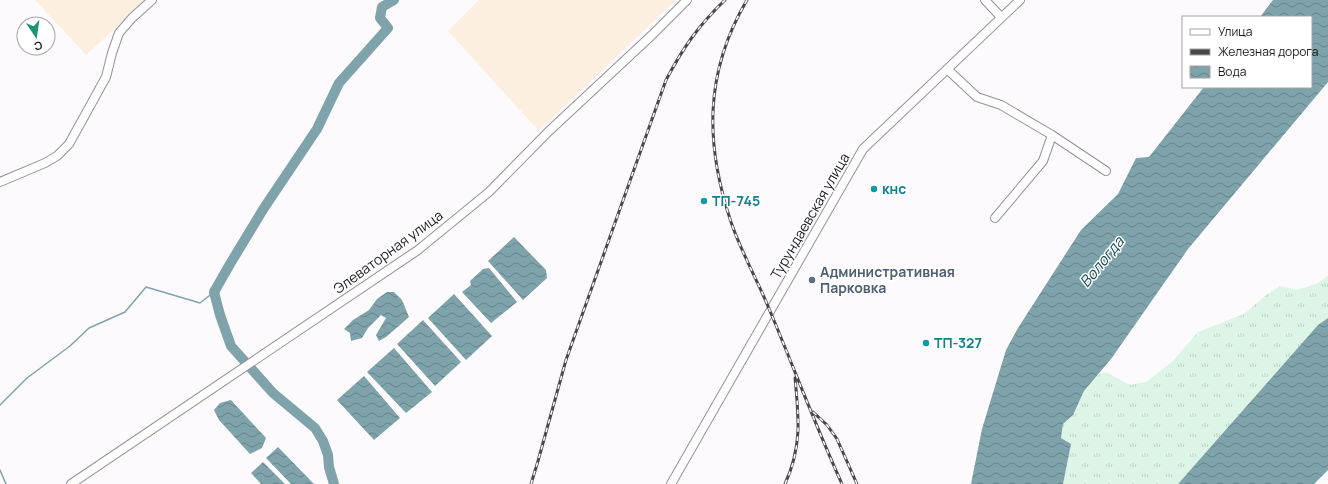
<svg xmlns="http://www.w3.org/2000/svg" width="1328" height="484" viewBox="0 0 1328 484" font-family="Manrope,sans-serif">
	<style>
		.industrial { fill: #fcefe0 }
		.grass { fill: url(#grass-tufts) }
		.water { fill: url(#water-waves) }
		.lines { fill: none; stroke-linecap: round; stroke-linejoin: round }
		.stream { stroke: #7fa3ab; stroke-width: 1.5 }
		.river { stroke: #7fa3ab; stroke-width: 10 }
		.minor-casing { stroke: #96909e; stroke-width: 10 }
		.minor { stroke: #fff; stroke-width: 8 }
		.rail-casing { stroke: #49474b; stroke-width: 3 }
		.rail { stroke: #fff; stroke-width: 1.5; stroke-dasharray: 4.5; stroke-linecap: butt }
		.culture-dot { fill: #0f9aa8; stroke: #fff; stroke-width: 1.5 }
		.service-dot { fill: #5c6f8a; stroke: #fff; stroke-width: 1.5 }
		.labels { text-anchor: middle; stroke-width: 3; stroke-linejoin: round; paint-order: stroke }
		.culture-label { font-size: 14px; font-weight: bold; fill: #0d838f; stroke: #fff; text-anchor: start }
		.street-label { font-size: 14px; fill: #1c1a1f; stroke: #fff }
		.service-label { font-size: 14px; font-weight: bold; fill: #4e5e75; stroke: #fff; text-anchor: start }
		.water-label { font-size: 15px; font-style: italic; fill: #144a54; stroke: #fff }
	</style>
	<defs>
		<pattern id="grass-tufts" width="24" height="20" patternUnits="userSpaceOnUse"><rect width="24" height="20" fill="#ddf5e6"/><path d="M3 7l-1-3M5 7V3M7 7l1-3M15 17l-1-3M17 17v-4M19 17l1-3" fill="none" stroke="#bdd1c5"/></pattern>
		<pattern id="water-waves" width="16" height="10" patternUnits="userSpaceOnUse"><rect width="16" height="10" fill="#7fa3ab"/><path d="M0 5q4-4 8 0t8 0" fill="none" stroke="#67848b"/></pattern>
	</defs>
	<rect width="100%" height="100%" fill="#fcfafd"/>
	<path class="industrial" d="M35 0H146L86 55Z
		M479 0H676L539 131 448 31Z"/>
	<path class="grass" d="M1328 276V318L1318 325 1178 484H1063L1071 444 1061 438 1063 424 1073 415 1084 391 1098 375 1106 372 1130 385 1146 382 1172 362 1198 332 1244 314 1265 296 1280 286 1297 290 1316 284Z"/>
	<path class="water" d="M1273 0H1328V82L1188 249 1111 359 1084 391 1073 415 1063 424 1061 438 1071 444 1063 484H971L982 429 1006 350 1018 328 1081 230 1118 194 1136 158 1149 157 1204 87H1311V17H1260Z
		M514 237 546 270 547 278 523 300 488 261Z
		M489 268 517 302 491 323 462 292 471 285 470 281 483 269Z
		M387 292H394L402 300 409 317 386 337 379 341 376 335 386 318 381 315 368 328 362 338 351 341 350 333 344 329 353 320 369 310 377 299Z
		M454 294 492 336 466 360 428 318Z
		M1328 318V470L1314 484H1178L1318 325Z
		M423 320 461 362 435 386 397 344Z
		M394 348 432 392 406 413 367 372Z
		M364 376 400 418 374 440 337 400Z
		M231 400 266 438 262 448 250 454 219 420 214 410 220 403Z
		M278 447 314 484H291L266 458Z
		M263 462 285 484H261L251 473Z"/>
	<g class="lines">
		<path class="stream" d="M0 405 27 378 70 346 89 328 125 312 146 287 200 303 214 292
			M0 470 6 484"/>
		<path class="river" d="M334 484 329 467 328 455 323 441 315 428 273 393 231 346 220 315 214 292 230 264 264 208 317 129 339 83 388 28 380 18 382 7 394 0"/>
		<g class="minor-casing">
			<path id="minor" d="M985 0 1001 17
				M947 69 977 97 1001 105 1052 135 1106 171
				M0 182 45 163 57 156 69 144 106 77 112 53 119 33 132 18 152 0
				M995 218 1043 161 1052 135
				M71 484 418 250 489 192 548 132 652 35 687 0
				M671 484 863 149 1020 0"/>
		</g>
		<use href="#minor" class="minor"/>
		<g class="rail-casing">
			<path id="rail" d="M747 0C704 73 705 144 731 222 741 252 758 281 770 311 794 368 816 427 842 484
				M813 412 827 425 837 439 857 484
				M531 484 538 461 566 360 666 80C683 48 698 26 725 0
				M785 484C802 447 799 418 795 378"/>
		</g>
		<use href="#rail" class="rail"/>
	</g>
	<g class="culture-dot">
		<circle cx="874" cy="189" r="4"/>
		<circle cx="704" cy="201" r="4"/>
		<circle cx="926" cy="343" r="4"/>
	</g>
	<circle class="service-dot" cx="812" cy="280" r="4"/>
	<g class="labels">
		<g class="culture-label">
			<text x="882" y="194">кнс</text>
			<text x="712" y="206">ТП-745</text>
			<text x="934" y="348">ТП-327</text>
		</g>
		<g class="street-label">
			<text transform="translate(810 216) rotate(-60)" y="5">Турундаевская улица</text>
			<text transform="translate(388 252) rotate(-36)" y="5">Элеваторная улица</text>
		</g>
		<g class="service-label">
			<text x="820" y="277">Административная<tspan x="820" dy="16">Парковка</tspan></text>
		</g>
		<g class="water-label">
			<text transform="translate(1102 262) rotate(-51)" y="5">Вологда</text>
		</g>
	</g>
	<rect x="1182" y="16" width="130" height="72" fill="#ffffff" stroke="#a4a3a5"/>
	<rect x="1190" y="29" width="20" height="6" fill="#ffffff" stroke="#a4a3a5"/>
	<text x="1218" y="36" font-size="12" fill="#1c1a1f">Улица</text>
	<rect x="1190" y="49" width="20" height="6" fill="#49474b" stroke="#a4a3a5"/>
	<text x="1218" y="56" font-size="12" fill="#1c1a1f">Железная дорога</text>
	<rect x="1190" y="66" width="20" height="12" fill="url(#water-waves)" stroke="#a4a3a5"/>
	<text x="1218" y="76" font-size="12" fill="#1c1a1f">Вода</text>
	<g transform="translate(36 36) rotate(167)"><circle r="19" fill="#ffffff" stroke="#a4a3a5"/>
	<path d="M0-3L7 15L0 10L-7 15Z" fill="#209377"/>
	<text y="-6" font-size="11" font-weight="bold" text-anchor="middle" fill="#1c1a1f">С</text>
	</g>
</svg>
